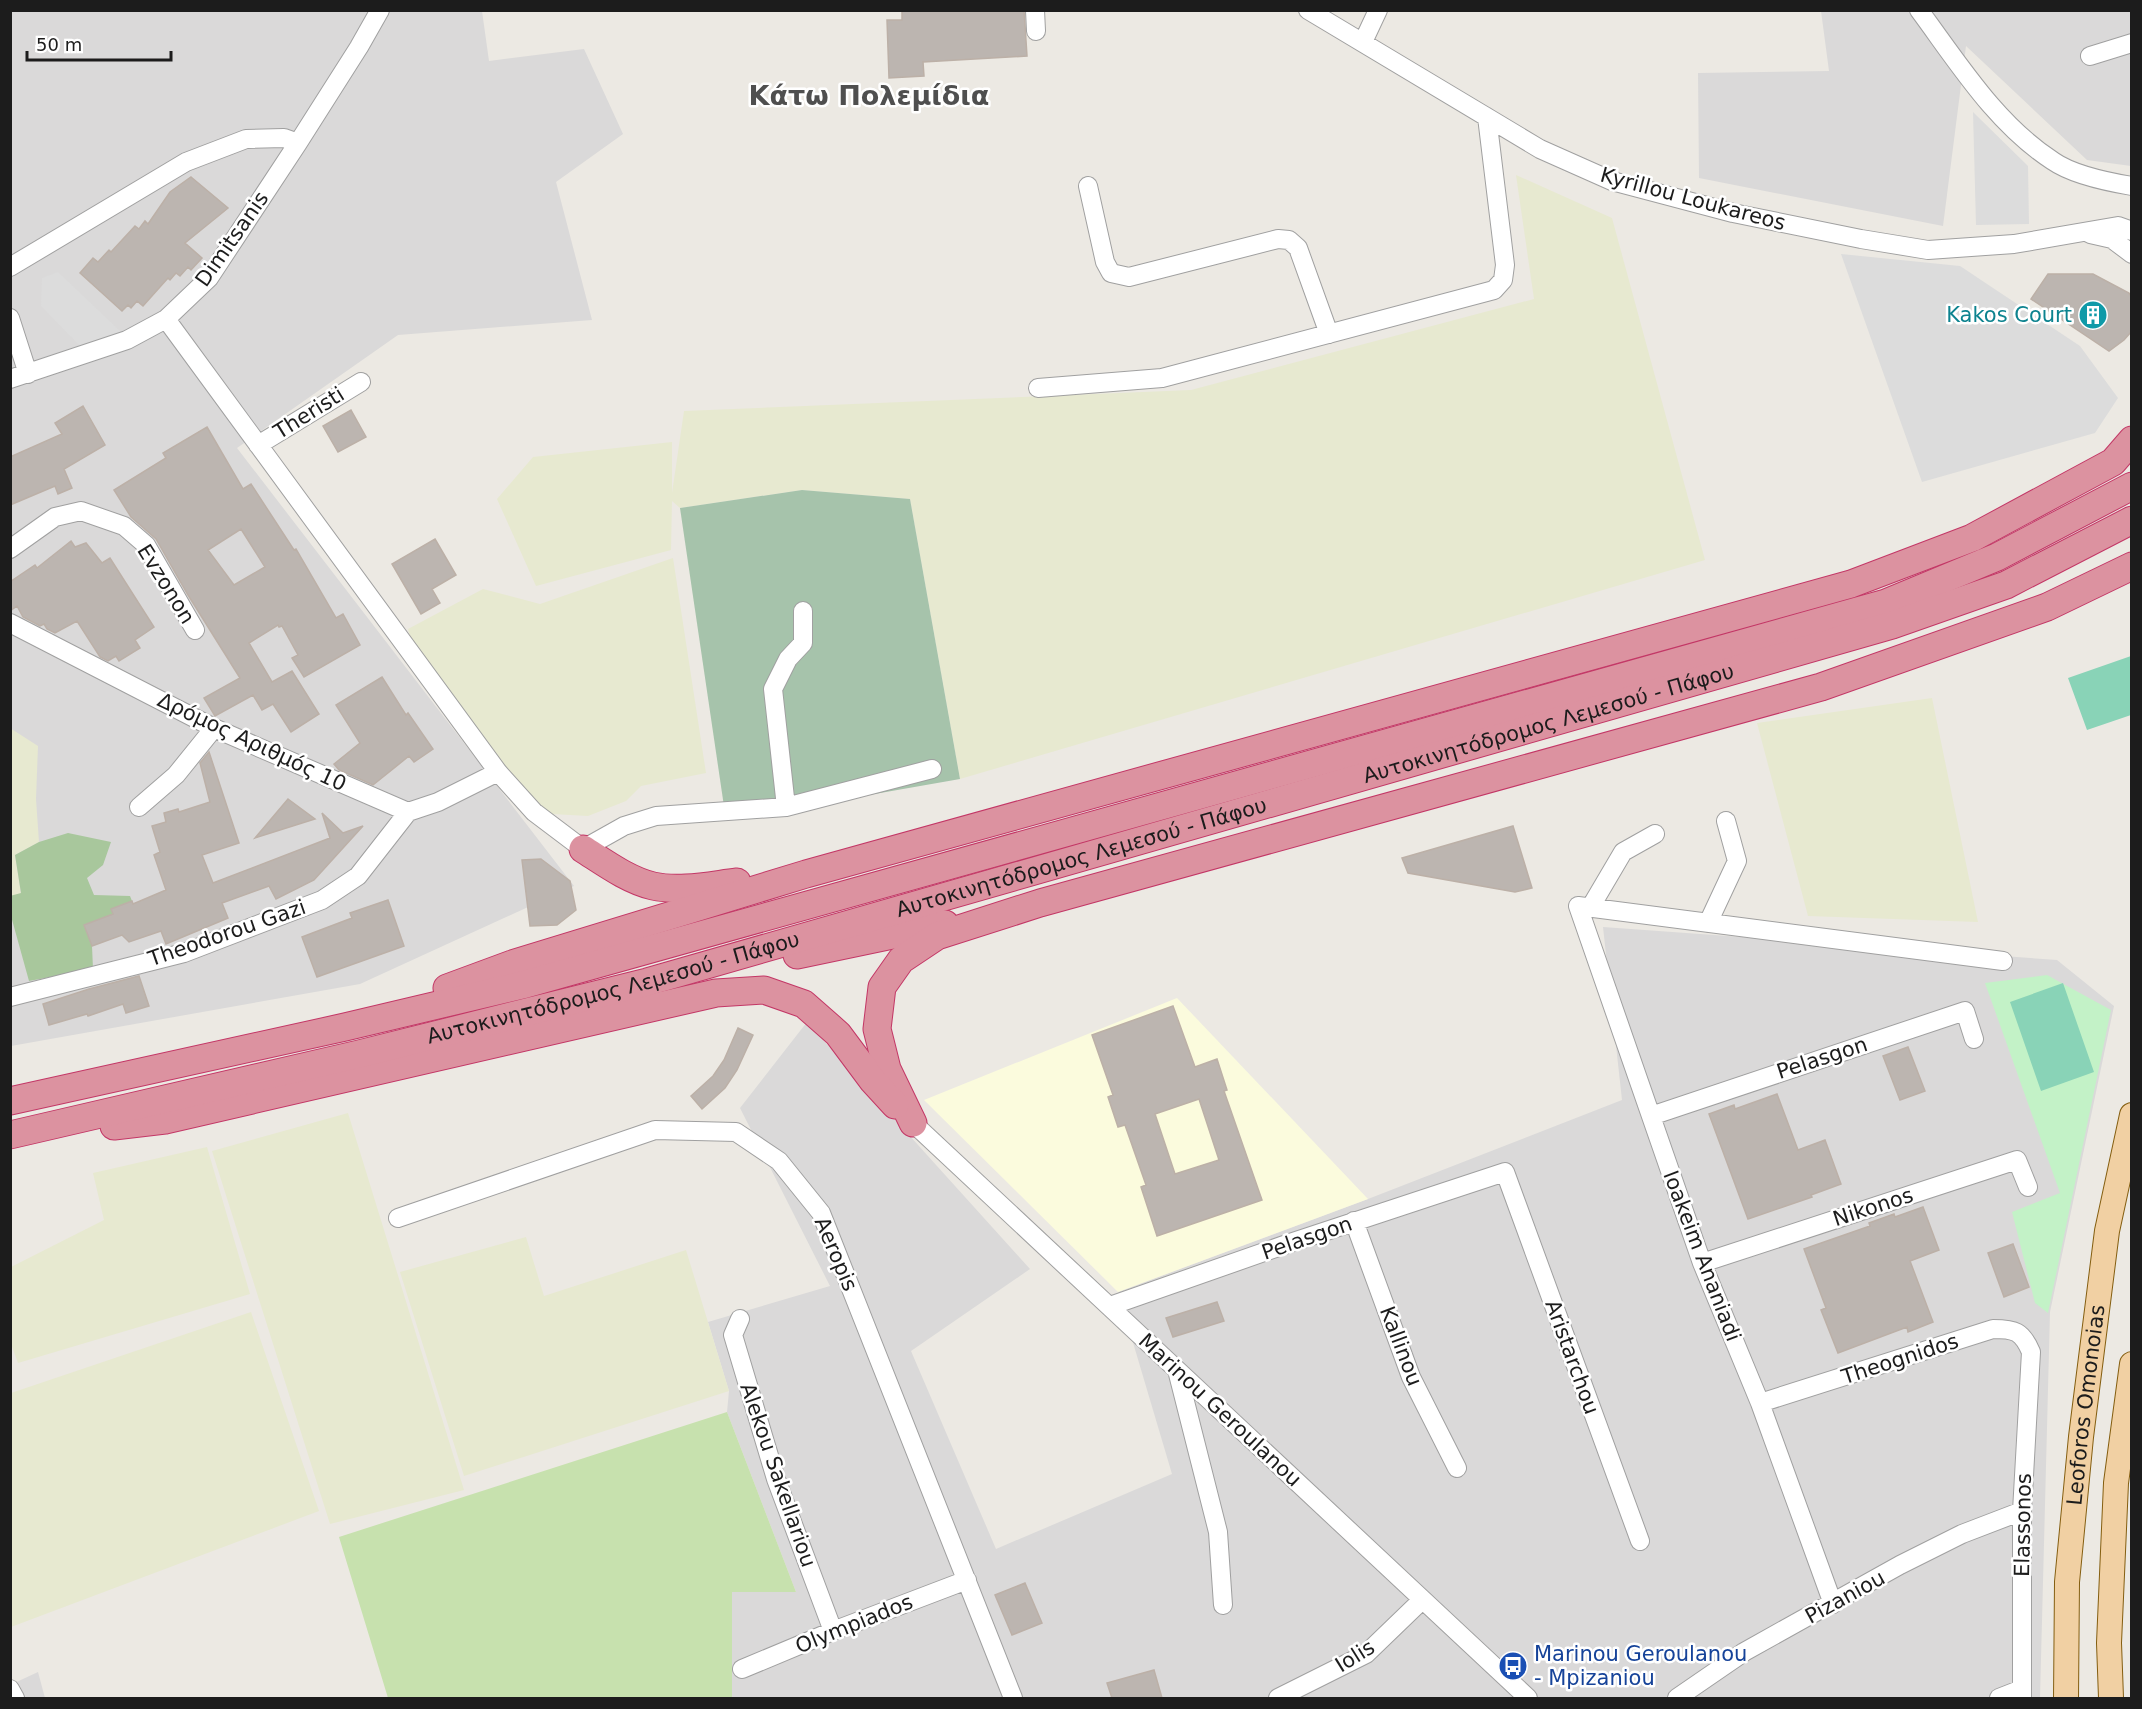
<svg xmlns="http://www.w3.org/2000/svg" width="2142" height="1709" viewBox="0 0 2142 1709" font-family="'DejaVu Sans',sans-serif">
	<style>
		.residential { fill: #dad9d9 }
		.education { fill: #fbfbdd }
		.farmland { fill: #e7e9d0 }
		.grass { fill: #c7e1ae }
		.forest { fill: #a8c79c }
		.cemetery { fill: #a6c3ab }
		.park { fill: #c3f2c7 }
		.pitch { fill: #89d3b7 }
		.parking { fill: #dcdcdc }
		.building { fill: #bcb5b0; stroke: #bcb0a7; stroke-width: 1.5; fill-rule: evenodd }
		.lines { fill: none; stroke-linecap: round; stroke-linejoin: round }
		.minor-casing { stroke: #a0a0a0; stroke-width: 20 }
		.major-casing { stroke: #845e10; stroke-width: 26 }
		.highway-casing { stroke: #c33766; stroke-width: 29 }
		.minor { stroke: #fff; stroke-width: 18 }
		.major { stroke: #f1d0a3; stroke-width: 24 }
		.highway { stroke: #dc92a0; stroke-width: 27 }
		.labels { text-anchor: middle; stroke-width: 5; stroke-linejoin: round; paint-order: stroke }
		.street-label { font-size: 21px; fill: #1c1c1c; stroke: #fff }
		.culture-label { font-size: 21px; fill: #0d838f; stroke: #fff; text-anchor: end }
		.transit-label { font-size: 21px; fill: #164399; stroke: #fff; text-anchor: start }
		.district-label { font-size: 27px; font-weight: bold; fill: #4f4f4f; stroke: #fff }
	</style>
	<rect width="100%" height="100%" fill="#ece9e3"/>
	<path class="residential" d="M11 11H482L489 61 584 49 623 134 556 182 592 320 398 335 237 448 574 886 360 984 11 1046Z
		M1821 11H2131V166L2087 160 1966 46 1943 226 1699 178 1698 73 1829 71Z
		M1603 927 2057 960 2114 1006 2050 1312 2040 1698H732V1592H796L727 1412 729 1391 708 1322 830 1286 740 1108 807 1022 1030 1269 911 1351 996 1549 1172 1474 1118 1292 1368 1199 1622 1100Z
		M38 1672 45 1698H11L10 1685Z"/>
	<path class="education" d="M1177 998 1368 1199 1118 1292 924 1100Z"/>
	<path class="farmland" d="M1516 175 1612 218 1705 560 960 779 910 499 802 490 680 508 672 501 671 550 536 586 497 499 533 457 672 442V493L684 411 1191 390 1534 299Z
		M673 558 706 773 641 786 626 801 588 816 552 814 528 798 413 649 408 629 483 589 540 604Z
		M1932 698 1978 922 1808 916 1757 723Z
		M10 728 38 746 36 799 39 842 15 855 21 894 11 896Z
		M348 1113 464 1490 330 1524 212 1151Z
		M207 1147 250 1294 18 1363 11 1344V1267L104 1220 93 1173Z
		M526 1237 544 1296 686 1250 729 1391 464 1476 400 1272Z
		M251 1312 319 1511 11 1627V1393Z"/>
	<path class="grass" d="M727 1412 796 1592H732V1698H388L339 1537Z"/>
	<path class="forest" d="M68 833 111 842 103 865 87 878 94 895 130 896 132 901 111 909 113 914 84 925 92 946 93 969 29 981 11 916 10 896 21 893 15 855 39 842Z"/>
	<path class="cemetery" d="M802 490 910 499 960 779 726 820 680 508Z"/>
	<path class="park" d="M2047 975 2111 1010 2048 1313 2035 1303 2012 1212 2060 1193 1985 983Z"/>
	<path class="pitch" d="M2131 656V715L2087 730 2068 678Z
		M2063 983 2094 1072 2041 1091 2010 1002Z"/>
	<path class="parking" d="M1973 112 2028 166 2029 224 1976 225Z
		M1841 254 1960 266 2080 346 2118 398 2095 433 1922 482Z
		M58 272 121 332 81 347 41 306 42 278Z"/>
	<path class="building" d="M902 10H1024L1027 56 923 62 924 76 889 78 887 20H902Z
		M191 177 228 208 185 243 202 258 191 270 188 267 180 276 176 273 170 280 168 278 143 306 137 301 131 308 128 305 122 311 80 273 93 258 98 262 109 250 111 252 135 226 139 229 145 221 148 224 170 192Z
		M2048 274H2093L2129 293 2132 298V331L2124 340 2109 351 2031 299Z
		M83 406 105 445 64 469 72 488 58 494 55 486 10 505V457L62 434 55 423Z
		M351 410 366 437 338 452 323 426Z
		M207 427 243 489 251 484 294 550 296 549 336 618 343 614 360 645 304 677 292 658 298 655 282 626 279 627 278 625 249 643 272 682 292 671 319 714 291 732 273 704 262 710 253 695 215 716 204 698 240 678 188 595 156 539 131 517 114 490 166 458 163 453ZM241 529 265 567 234 585 208 550Z
		M435 539 456 575 432 589 440 603 421 614 392 564Z
		M71 541 75 547 86 543 102 563 110 558 154 627 135 640 140 648 119 661 116 656 108 661 100 657 77 621 55 633 47 629 44 624 40 626 23 617 17 606 10 611V582L35 565 37 568Z
		M382 677 406 715 408 713 433 749 414 762 409 756 373 785 339 770 334 764 360 743 336 705Z
		M209 752 239 843 202 855 213 883 330 838 322 813 343 833 363 826 314 880 276 899 269 886 222 903 228 918 166 944 161 931 129 942 122 935 92 946 84 925 113 914 111 909 132 901 133 904 166 890 154 855 160 852 152 826 166 822 164 813 178 809 179 812 210 802 200 763Z
		M288 799 315 819 255 838Z
		M1513 826 1532 888 1515 892 1408 873 1402 858Z
		M541 859 570 881 576 910 557 925 530 926 522 860Z
		M388 900 404 946 317 977 302 937 352 918 350 913Z
		M139 976 149 1006 126 1013 123 1004 88 1016 87 1014 49 1025 43 1004 89 989Z
		M1173 1006 1195 1067 1217 1059 1227 1090 1224 1091 1262 1200 1157 1236 1141 1187 1146 1185 1125 1125 1118 1127 1108 1097 1113 1095 1092 1035ZM1199 1099 1219 1160 1175 1174 1155 1114Z
		M738 1028 753 1035 737 1070 725 1088 702 1109 691 1096 713 1076 724 1060Z
		M1908 1047 1925 1091 1900 1100 1883 1056Z
		M1777 1094 1798 1150 1825 1140 1841 1184 1811 1195 1812 1197 1748 1219 1709 1114 1734 1105 1735 1109Z
		M1923 1207 1939 1250 1910 1261 1933 1322 1908 1332 1907 1327 1838 1353 1821 1310 1826 1308 1804 1249 1870 1226 1869 1223 1894 1214 1895 1217Z
		M2013 1244 2029 1287 2004 1297 1988 1253Z
		M1217 1302 1224 1321 1173 1337 1166 1318Z
		M1025 1583 1042 1623 1012 1635 995 1595Z
		M1154 1670 1162 1698H1112L1107 1683Z"/>
	<g class="lines">
		<g class="minor-casing">
			<path id="minor" d="M1035 10 1036 31
				M1308 10 1540 149 1612 181 1733 213 1861 239 1928 250 2014 244 2118 226 2132 231
				M1919 10C1959 64 1996 124 2053 161 2073 175 2108 182 2132 186
				M1363 42 1378 10
				M2090 56 2132 43
				M1088 186 1105 262 1111 273 1129 277 1278 239 1289 240 1298 248 1329 334
				M2090 234 2112 239 2132 254
				M10 267 186 162 246 139 284 138 298 143
				M10 318 28 374
				M166 319 498 772 534 812 583 849 624 826 656 816 786 807 932 769
				M10 379 127 340 166 319 209 278 298 143 359 47 380 10
				M1038 388 1162 378 1494 290 1503 280 1505 265 1487 117
				M258 445 361 382
				M10 549 55 517 81 511 124 526 146 545 195 630
				M10 623 214 728 408 812 438 802 498 772
				M139 807 176 775 214 728
				M786 807 773 689 788 659 803 643V611
				M1590 908 1623 852 1655 834
				M1708 923 1737 861 1726 821
				M10 997 184 953 322 900 358 876 408 812
				M1651 1116 1965 1011 1974 1039
				M913 1123 1528 1698
				M398 1218 655 1130 736 1132 779 1161 821 1213 1013 1698
				M1354 1221 1411 1377 1457 1468
				M1702 1263 2017 1160 2028 1187
				M1110 1306 1287 1244 1505 1172 1640 1541
				M740 1319 733 1335 776 1479 833 1631
				M1177 1370 1218 1532 1223 1605
				M1760 1403 1993 1329C2015 1329 2022 1331 2031 1352L2022 1511V1698
				M1833 1604 1760 1403 1702 1263 1578 906 2003 961
				M742 1669 833 1631 967 1580
				M10 1689 15 1698
				M1278 1698 1366 1654 1422 1600
				M1677 1698 1744 1652 1900 1565 1962 1534 2022 1511
				M1999 1698 2022 1689"/>
		</g>
		<g class="major-casing">
			<g id="major">
				<path id="s1" d="M2066 1698 2067 1582 2081 1437 2107 1231 2132 1115"/>
				<path d="M2111 1698 2109 1643 2116 1483 2132 1364"/>
			</g>
		</g>
		<g class="highway-casing">
			<g id="highway">
				<path d="M583 849C605 863 628 880 653 886 680 892 711 885 737 882"/>
				<path d="M797 955 945 924"/>
				<path d="M447 988 512 964 806 874 1851 584 1972 538 2113 462 2132 440"/>
				<path d="M10 1101 345 1027 526 984 1886 603 1997 557 2132 486"/>
				<path d="M913 1123 887 1069 877 1029 882 987 901 960 937 936 1040 903 1821 687 2047 607 2132 566"/>
				<path d="M114 1126 165 1120 716 993 764 990 804 1004 838 1034 873 1081 895 1105"/>
				<path id="s2" d="M10 1135 359 1054 647 982 1892 625 2006 585 2132 520"/>
			</g>
		</g>
		<use href="#minor" class="minor"/>
		<use href="#major" class="major"/>
		<use href="#highway" class="highway"/>
	</g>
	<defs>
		<g id="building-disc" transform="scale(1.5)"><circle r="9.5" fill="#0f9aa8" stroke="#fff"/><path d="M-4-6H4V6H1V3H-1V6H-4ZM-2.5-4.3h1.7v1.8h-1.7ZM.8-4.3h1.7v1.8H.8ZM-2.5-1h1.7V.8h-1.7ZM.8-1h1.7V.8H.8Z" fill="#fff"/></g>
		<g id="bus-disc" transform="scale(1.5)"><circle r="9.5" fill="#1a4fb4" stroke="#fff"/><path d="M-5-6H5V4H4V6H2V4H-2V6H-4V4H-5ZM-3.5-4V0h7V-4ZM-3.5 1.2v1.5H-2V1.2ZM2 1.2v1.5H3.5V1.2Z" fill="#fff"/></g>
	</defs>
	<g fill-rule="evenodd">
		<use href="#building-disc" x="2093" y="315"/>
		<use href="#bus-disc" x="1513" y="1666"/>
	</g>
	<g class="labels">
		<g class="street-label">
			<text transform="translate(1693 199) rotate(15)" y="7">Kyrillou Loukareos</text>
			<text transform="translate(232 239) rotate(-55)" y="7">Dimitsanis</text>
			<text transform="translate(309 413) rotate(-32)" y="7">Theristi</text>
			<text transform="translate(166 584) rotate(58)" y="7">Evzonon</text>
			<text dy="7" stroke="none"><textPath href="#s2" startOffset="1593">Αυτοκινητόδρομος Λεμεσού - Πάφου</textPath></text>
			<text transform="translate(252 742) rotate(25)" y="7">Δρόμος Αριθμός 10</text>
			<text dy="7" stroke="none"><textPath href="#s2" startOffset="1107">Αυτοκινητόδρομος Λεμεσού - Πάφου</textPath></text>
			<text transform="translate(227 933) rotate(-19)" y="7">Theodorou Gazi</text>
			<text dy="7" stroke="none"><textPath href="#s2" startOffset="621">Αυτοκινητόδρομος Λεμεσού - Πάφου</textPath></text>
			<text transform="translate(1822 1058) rotate(-18)" y="7">Pelasgon</text>
			<text transform="translate(1873 1207) rotate(-18)" y="7">Nikonos</text>
			<text transform="translate(1307 1238) rotate(-19)" y="7">Pelasgon</text>
			<text transform="translate(836 1254) rotate(67)" y="7">Aeropis</text>
			<text transform="translate(1702 1256) rotate(69)" y="7">Ioakeim Ananiadi</text>
			<text transform="translate(1401 1346) rotate(69)" y="7">Kallinou</text>
			<text transform="translate(1572 1357) rotate(70)" y="7">Aristarchou</text>
			<text transform="translate(1900 1359) rotate(-18)" y="7">Theognidos</text>
			<text dy="7" stroke="none"><textPath href="#s1" startOffset="294">Leoforos Omonoias</textPath></text>
			<text transform="translate(1220 1410) rotate(43)" y="7">Marinou Geroulanou</text>
			<text transform="translate(778 1475) rotate(71)" y="7">Alekou Sakellariou</text>
			<text transform="translate(2023 1525) rotate(-89)" y="7">Elassonos</text>
			<text transform="translate(1845 1597) rotate(-29)" y="7">Pizaniou</text>
			<text transform="translate(854 1624) rotate(-22)" y="7">Olympiados</text>
			<text transform="translate(1355 1656) rotate(-32)" y="7">Iolis</text>
		</g>
		<g class="culture-label">
			<text x="2072" y="322">Kakos Court</text>
		</g>
		<g class="transit-label">
			<text x="1534" y="1661">Marinou Geroulanou<tspan x="1534" dy="24">- Mpizaniou</tspan></text>
		</g>
		<g class="district-label">
			<text x="869" y="105">Κάτω Πολεμίδια</text>
		</g>
	</g>
	<rect width="2142" height="1709" fill="none" stroke="#1c1c1c" stroke-width="24"/>
	<path d="M27 51v9h144v-9" fill="none" stroke="#1c1c1c" stroke-width="3"/>
	<text x="36" y="51" font-size="18" fill="#1c1c1c" stroke="#ffffff" stroke-width="4.5" paint-order="stroke">50 m</text>
</svg>
